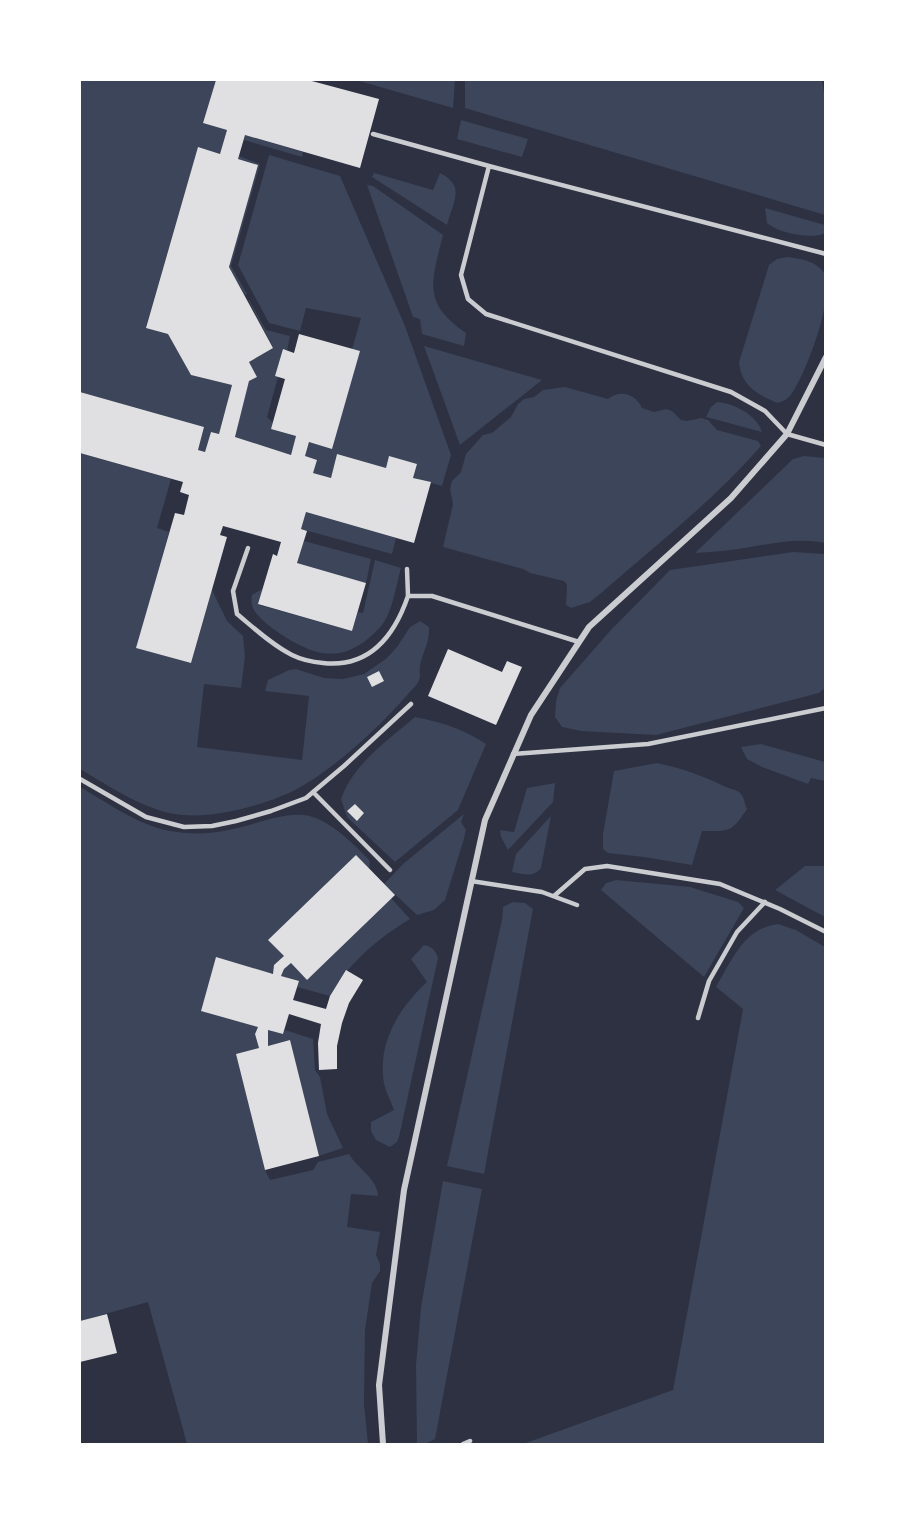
<svg xmlns="http://www.w3.org/2000/svg" width="905" height="1524" viewBox="0 0 905 1524" font-family="'Source Sans 3',sans-serif">
	<style>
		.green { fill: #3c4559 }
		.building { fill: #e0e0e3 }
		.lines { fill: none; stroke-linecap: round; stroke-linejoin: round }
		.service { stroke: #caccd0; stroke-width: 4.5 }
		.minor { stroke: #caccd0; stroke-width: 6 }
	</style>
	<rect width="100%" height="100%" fill="#2d3142"/>
	<path class="green" d="M80 80H216L203 123 227 130 220 154 198 148 146 327 168 334 191 375 232 385 219 434 211 432 205 452 198 450 204 427 80 392Z
		M356 80H455L453 108Z
		M465 80H822L826 105 825 215 465 108Z
		M461 120 528 139 522 157 457 139Z
		M245 135 303 152 302 157 244 140Z
		M269 155 340 176 405 326 451 455 442 486 413 478 417 464 389 457 386 468 337 454 331 478 313 473 305 456 309 442 332 448 352 349 361 318 306 308 300 331 269 323 238 265Z
		M239 156 260 164 231 266 247 294 245 295 229 267 257 165 238 159Z
		M374 173 433 190 440 173C466 186 453 202 447 225L372 177Z
		M367 185 373 186 443 235C432 281 421 302 466 333L464 346 422 334 420 319 413 317Z
		M765 208 825 225V233C814 240 777 233 767 223Z
		M788 257C800 259 813 260 822 270 839 288 805 378 790 396 786 400 783 401 778 403 758 395 741 386 739 362L769 265 777 259Z
		M248 300H249L266 330 290 336 287 351 283 350 275 376 278 377 267 417 273 423 271 429 296 436 291 455 235 437 249 381 257 377 249 362 273 347Z
		M424 346 542 380 460 445Z
		M565 387 608 399C620 389 636 394 642 408L654 412 666 409 672 411 681 420 687 421 701 418 708 420 717 430 758 441 761 446C713 501 655 546 600 594L590 602 571 608 566 605 567 585 564 581 530 573 523 569 443 547 453 504 450 489 452 481 461 472 466 454 483 435 492 433 511 417 518 404 524 399 534 397 543 390Z
		M717 402C734 403 757 415 762 432L706 417 711 407Z
		M80 453 171 479 157 528 169 532 137 648 191 663 212 590 227 621 243 636 245 656 241 688 204 684 197 747 302 760 309 696 265 691 268 680 289 670 296 669 324 678 343 679 364 674 387 658 397 647 410 627 420 621 429 627C430 644 422 652 420 666 419 670 421 676 419 680 418 685 411 690 408 694 380 727 328 775 289 793 260 806 215 818 183 815 148 813 109 786 80 769Z
		M804 456 825 458V543C802 538 779 542 756 546 735 550 715 552 695 553L793 459Z
		M306 512 396 538 392 554 301 529Z
		M304 541 371 559 366 583 297 563Z
		M793 552 825 554 826 687 819 693 656 735 581 731 562 727 555 717 556 701 560 688 610 631 670 570Z
		M375 560 401 568C396 585 393 611 382 625 372 637 356 650 340 653 333 654 323 654 317 652 300 648 260 624 253 608 251 603 251 600 252 595L262 589 259 605 352 631 358 612 363 613Z
		M415 717C441 722 464 729 486 744L458 810 395 862 347 817 341 799C353 764 388 740 415 717Z
		M761 744 825 762V781L811 778 808 784 762 767 747 759 741 747Z
		M657 763C684 769 701 775 726 787 730 789 735 789 739 792 745 797 744 803 747 809 731 833 730 831 702 831L692 865 644 857 608 853 603 849V834L614 771Z
		M555 783 553 802 508 850 501 837 500 830 514 832 527 788Z
		M80 787C110 804 143 829 178 832 197 835 219 833 237 828 259 823 282 813 304 815 327 817 355 845 370 861L369 869 356 855 269 941 284 956 273 974 216 958 201 1010 258 1027 255 1034 259 1048 236 1054 265 1170 270 1180 313 1170 318 1162 349 1154C357 1168 378 1179 378 1196L351 1194 347 1227 380 1232 376 1255 380 1264V1271L372 1283 365 1330 364 1404 368 1444H187L148 1302 80 1321Z
		M464 814 461 822 466 830 463 842 445 900 434 910 417 915 384 884 403 864Z
		M551 816 541 868C533 878 523 874 512 872L516 854Z
		M805 866H825V917L775 890Z
		M616 880 690 887 738 902 744 908 704 977 601 890 606 883Z
		M391 898 410 919C377 939 349 963 330 996L297 987 299 982 281 976 284 969 291 963 307 980Z
		M513 902 525 903 533 909 484 1174 447 1166 502 920 503 907Z
		M778 924 796 930 825 947V1444H523L673 1390 743 1009 716 987C732 960 744 928 778 924Z
		M424 945C433 947 435 950 438 958L399 1137 397 1142 390 1147 376 1140 371 1131V1122L394 1110C390 1099 383 1087 383 1075 380 1038 401 1006 427 982L411 959Z
		M268 1030 283 1034 285 1030 313 1039 315 1070 320 1077 327 1114 343 1148 319 1156 290 1041 268 1046Z
		M443 1181 482 1189 435 1439 425 1444H417L416 1365 421 1307Z"/>
	<path class="building" d="M216 80H308L379 99 360 168 245 135 238 159 258 165 229 267 273 348 249 362 257 377 249 381 235 437 291 455 296 436 271 429 285 379 275 376 283 349 294 353 299 334 360 351 332 449 309 442 305 456 317 460 313 473 331 478 337 454 386 468 389 456 417 464 413 478 431 482 414 543 306 512 301 529 307 531 297 563 366 583 352 631 258 604 273 554 277 556 281 542 223 526 220 535 227 537 191 663 136 648 175 513 184 515 189 495 180 492 183 482 80 453V392L204 427 198 450 205 452 211 432 219 434 232 385 191 375 168 334 146 328 198 147 220 154 227 130 203 123Z
		M448 649 502 672 507 661 522 667 496 725 428 696Z
		M379 671 384 681 372 687 367 677Z
		M355 804 364 813 357 821 347 811Z
		M356 855 395 895 307 980 291 963 284 969 281 976 299 981 293 1000 326 1009 330 996 346 970 363 980 349 1003 342 1023 337 1046V1069L319 1070 318 1043 321 1024 289 1014 283 1034 268 1030V1046L290 1040 319 1156 265 1170 236 1054 259 1048 255 1034 258 1027 201 1011 216 957 273 974 274 965 284 956 268 940Z
		M107 1314 117 1353 80 1362V1321Z"/>
	<g class="lines">
		<path class="service" d="M373 134 489 166
			M826 254 489 166 461 275 468 299 486 314 731 392 765 411 787 434 826 445
			M248 548 233 591 237 614C254 628 272 645 292 655 302 660 312 662 323 663 369 668 394 637 408 596H432L579 642
			M407 569 408 596
			M513 754 648 744 826 708
			M80 779 146 817 184 827 212 826 236 821 271 811 306 798 344 766 411 704
			M313 792 390 870
			M471 881 542 892 577 905
			M554 896 585 869 607 866 720 884 780 909 826 932
			M698 1018 709 981 737 932 765 902
			M463 1444 470 1441"/>
		<path class="minor" d="M383 1444 379 1385 404 1190 485 820 531 715 589 627 731 498 787 434 826 357"/>
	</g>
	<rect width="905" height="1524" fill="none" stroke="#ffffff" stroke-width="162"/>
</svg>
